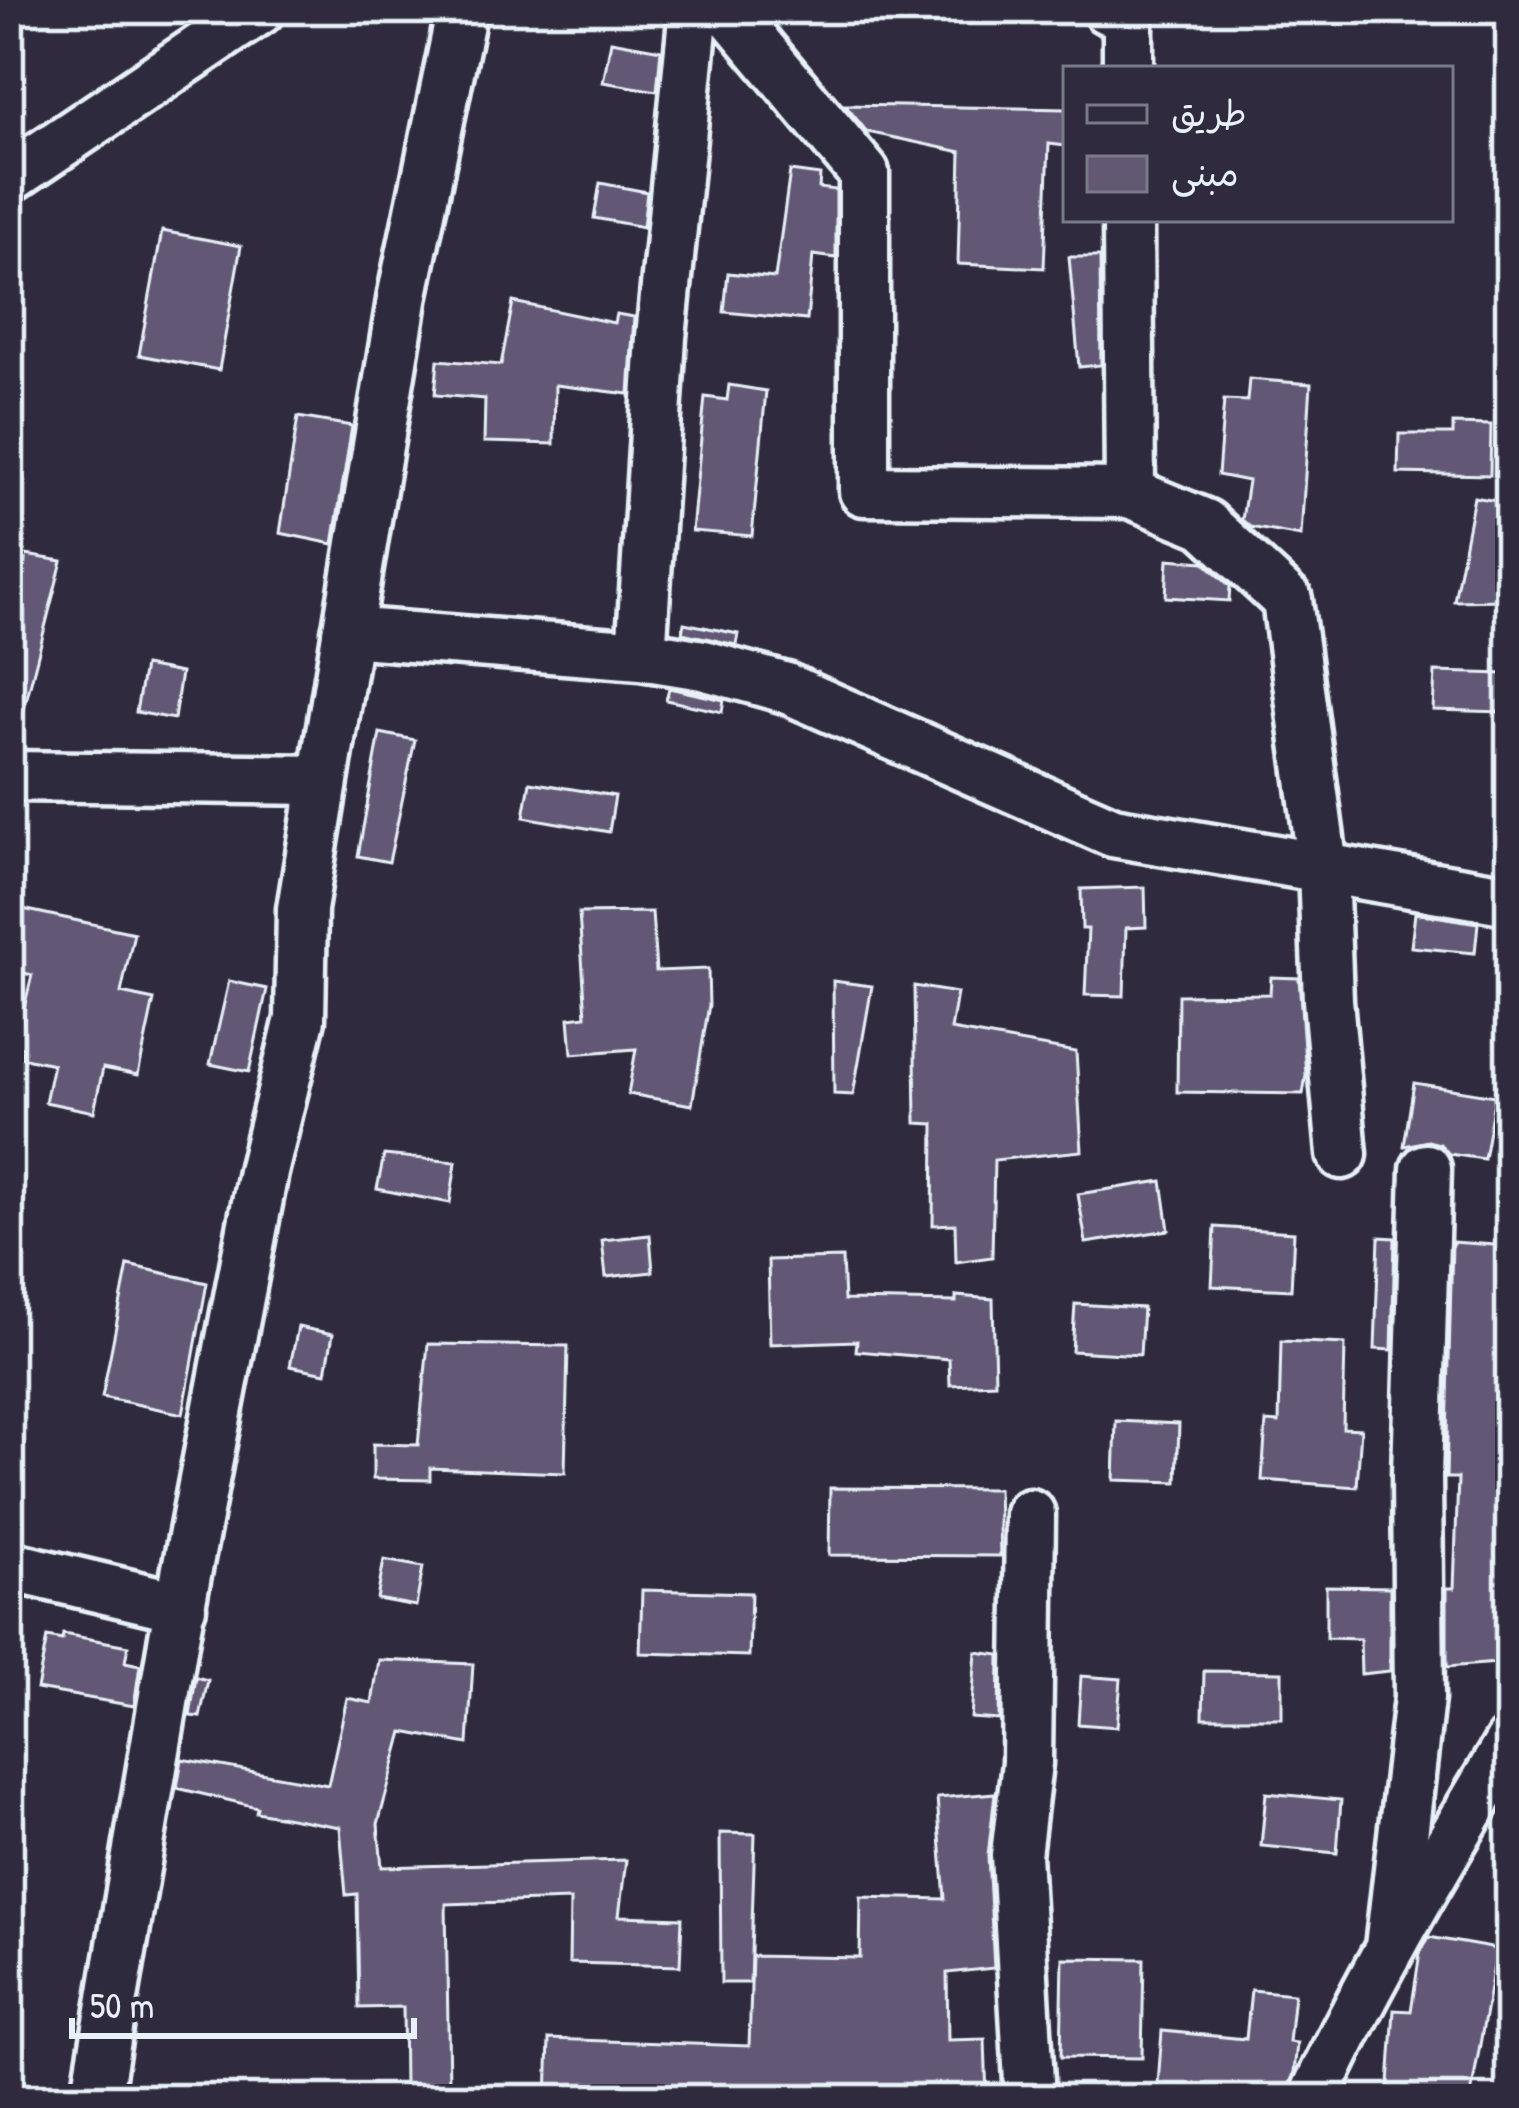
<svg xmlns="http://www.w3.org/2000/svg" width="1519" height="2108" viewBox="0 0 1519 2108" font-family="'Patrick Hand','Playpen Sans Arabic',sans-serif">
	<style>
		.building { fill: #625874; stroke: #e8f1f8; stroke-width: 3 }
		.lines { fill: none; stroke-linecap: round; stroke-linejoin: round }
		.minor-casing { stroke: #e8f1f8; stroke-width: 57 }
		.minor { stroke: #2f2a3d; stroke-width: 48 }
	</style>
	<rect width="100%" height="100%" fill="#2f2a3d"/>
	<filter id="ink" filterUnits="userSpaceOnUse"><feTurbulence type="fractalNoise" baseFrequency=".00833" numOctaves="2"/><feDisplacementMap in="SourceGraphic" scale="24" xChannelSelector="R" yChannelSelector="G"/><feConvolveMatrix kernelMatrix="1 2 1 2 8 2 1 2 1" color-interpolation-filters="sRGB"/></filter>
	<g filter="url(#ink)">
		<path class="building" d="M611 41 661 50 657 91 603 82Z
			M845 105 1066 109V146L1049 144 1044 268 958 264 961 152 867 132Z
			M790 171 820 175 819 188 836 190V258L813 255 807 320 724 312 728 273 775 278Z
			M600 183 647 192 643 227 594 218Z
			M162 231 241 246 219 370 139 355Z
			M1069 257H1100L1101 365 1079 367Z
			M513 302 614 323 616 314 634 317 629 394 555 385 554 444 484 442 485 399 435 395 438 360 501 365Z
			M1249 379 1311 384 1301 536 1250 527 1242 520 1248 481 1218 475 1224 400 1247 401Z
			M729 385 766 391 752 536 692 531 705 397 727 400Z
			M298 417 352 426 333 544 280 533Z
			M1453 424 1491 425 1490 475 1398 473 1399 434H1453Z
			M1474 497 1508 503 1503 534 1504 600 1454 601Z
			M26 555 62 561 22 717 9 715V626Z
			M1168 559 1204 562 1230 586 1229 601 1166 597Z
			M684 623 738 634 736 645 682 633Z
			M144 666 181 673 174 719 136 712Z
			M1435 672 1507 674 1505 712 1433 710Z
			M669 688 724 700 722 712 666 700Z
			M380 733 415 740 389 862 358 856Z
			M530 782 615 796 609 832 524 817Z
			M1145 887 1146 927 1126 928 1124 996 1085 995 1088 929H1082L1081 889Z
			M9 906 134 933 121 993 154 1000 138 1075 103 1068 94 1112 45 1102 53 1064 20 1057 23 1047 15 1045 32 975 9 970Z
			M652 912 656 971 708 969 709 1005 692 1105 628 1094 636 1049 572 1054 569 1018 586 1016 579 913Z
			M1415 913 1478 923 1475 953 1411 947Z
			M1271 977 1299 978 1306 1075 1303 1094 1177 1092 1178 995 1270 994Z
			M229 981 267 989 249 1072 210 1064Z
			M833 981 872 986 853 1095 834 1094Z
			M914 986 957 993 951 1030 1076 1052 1082 1151 994 1160 992 1257 956 1262 955 1224 933 1225 934 1124 916 1123Z
			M1414 1083 1495 1096 1484 1159 1449 1154 1440 1144 1428 1141 1404 1146Z
			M384 1155 456 1162 450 1203 377 1189Z
			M1162 1181 1169 1230 1086 1243 1078 1194Z
			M1215 1227 1294 1232 1291 1290 1212 1286Z
			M650 1235 653 1272 606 1277 602 1240Z
			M1379 1237 1395 1238 1392 1350 1375 1349Z
			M1452 1242 1508 1246 1500 1309 1510 1310 1504 1466H1510V1662L1447 1667V1588H1454L1458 1478H1446Z
			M842 1258 844 1300 956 1302V1296L993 1299 995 1383 950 1385 949 1359 856 1351 857 1341 770 1344 768 1260Z
			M128 1265 207 1283 183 1414 102 1397Z
			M1075 1304 1143 1308 1140 1355 1072 1351Z
			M298 1327 333 1334 326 1373 290 1366Z
			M1281 1341 1345 1344 1343 1428 1361 1429 1357 1487 1262 1480 1266 1422 1279 1423Z
			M428 1344 568 1346 565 1473 430 1468V1480L373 1479V1444L418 1445Z
			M1116 1421 1179 1424 1177 1482 1114 1480Z
			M830 1488 998 1489 1000 1556 829 1555Z
			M384 1560 423 1567 416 1606 377 1599Z
			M1326 1586 1390 1587V1671L1361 1674 1360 1639 1326 1638Z
			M642 1590 751 1593 749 1656 640 1653Z
			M63 1634 128 1646 125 1662 140 1665 134 1706 37 1689 47 1637 62 1640Z
			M976 1652 1000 1655 999 1720 971 1718Z
			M379 1660 473 1664 468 1744 403 1732 378 1824 382 1867 626 1860 619 1916 682 1918 680 1966 569 1963 570 1900 446 1904 449 2087H404L403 2007 359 2008 357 1894 346 1895 340 1827 256 1812 257 1807 177 1788 182 1759 328 1785 347 1698 372 1703Z
			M1204 1671 1282 1672V1718H1203Z
			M1081 1676 1121 1679 1117 1727 1078 1724Z
			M196 1677 208 1680 200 1717 190 1716Z
			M995 1793 988 1856 994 1968 947 1973 948 2040 985 2039 987 2099H547L549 2039 749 2046 752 1956 860 1958 861 1897 945 1899 937 1798Z
			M1266 1793 1341 1800 1337 1853 1261 1846Z
			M720 1833 755 1834 750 1983H721Z
			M1429 1937 1497 1949 1471 2095 1388 2099 1394 2010 1411 2011 1420 1953Z
			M1063 1958 1144 1959 1142 2058 1061 2057Z
			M1251 1990 1294 1994 1289 2042 1297 2043 1294 2073 1285 2099 1157 2097 1162 2031 1246 2039Z"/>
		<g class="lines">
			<g class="minor-casing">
				<path id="minor" d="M727 9 864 173V491L1130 493 1205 524 1287 600 1323 868 1328 1000 1342 1154
					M1107 9 1128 15V69
					M9 178 260 9
					M1128 219 1130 493
					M347 632 641 655 703 665 786 688 1113 832 1510 900
					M641 655 661 337 694 9
					M9 776 323 780
					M1030 1514 1027 1763 1016 1855 1030 2099
					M9 1566 181 1607
					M1390 1947 1419 1698 1417 1475 1426 1169
					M96 2099 174 1637 263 1172 300 1019 302 909 403 294 462 9
					M1313 2099C1370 1975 1441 1859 1510 1742"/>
			</g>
			<use href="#minor" class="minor"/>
		</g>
	</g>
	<rect width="1519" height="2108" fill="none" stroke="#2f2a3d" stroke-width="48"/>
	<rect x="24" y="24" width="1471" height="2060" fill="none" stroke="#e8f1f8" stroke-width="4.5" filter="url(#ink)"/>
	<rect x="1063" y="66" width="390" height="156" fill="#2f2a3d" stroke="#797a88" stroke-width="3"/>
	<rect x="1087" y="105" width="60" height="18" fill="#2f2a3d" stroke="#797a88" stroke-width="3"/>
	<text x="1171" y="126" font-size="36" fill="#e8f1f8">طريق</text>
	<rect x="1087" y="156" width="60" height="36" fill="#625874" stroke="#797a88" stroke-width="3"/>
	<text x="1171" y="186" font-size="36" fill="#e8f1f8">مبنى</text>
	<path d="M72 2018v18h342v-18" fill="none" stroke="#e8f1f8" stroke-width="6"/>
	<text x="90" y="2018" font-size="36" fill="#e8f1f8" stroke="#2f2a3d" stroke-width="9" paint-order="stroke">50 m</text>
</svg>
